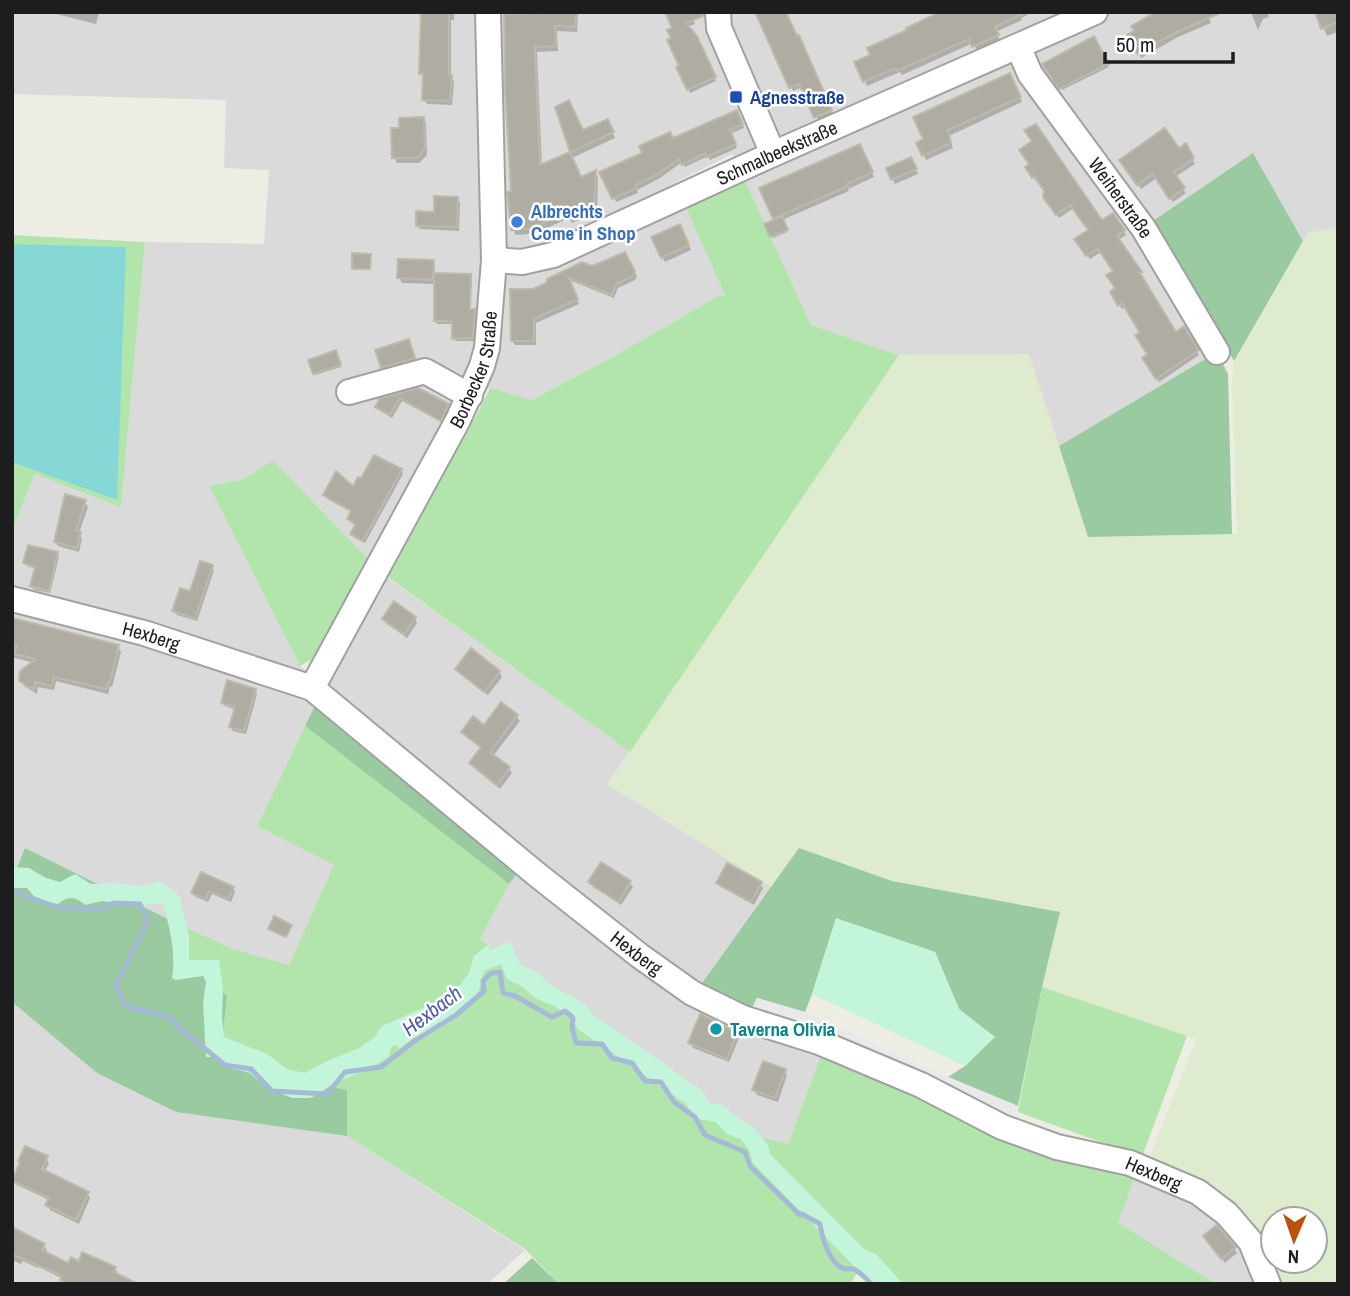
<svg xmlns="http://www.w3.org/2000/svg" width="1350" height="1296" viewBox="0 0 1350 1296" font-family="'Archivo Narrow',sans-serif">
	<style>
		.residential { fill: #dbdada }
		.farmland { fill: #dfebcf; fill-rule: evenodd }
		.grass { fill: #b2e5ac }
		.forest { fill: #9aca9f }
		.park { fill: #c2f5da }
		.pitch { fill: #86d8d7 }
		.parking { fill: #e9e9e9 }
		.shadow { fill: #0003 }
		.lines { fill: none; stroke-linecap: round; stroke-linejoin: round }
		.stream { stroke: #a6bad8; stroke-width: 5 }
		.building { fill: #afada3; stroke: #bebaa7; stroke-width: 2 }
		.minor-casing { stroke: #a1a1a1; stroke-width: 28 }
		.minor { stroke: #fff; stroke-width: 24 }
		.transit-dot { fill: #1a4fb4; stroke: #fff; stroke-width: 2.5 }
		.shop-dot { fill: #3f7fe0; stroke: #fff; stroke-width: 2.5 }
		.culture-dot { fill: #0f9aa8; stroke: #fff; stroke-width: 2.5 }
		.labels { text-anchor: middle; stroke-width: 5; stroke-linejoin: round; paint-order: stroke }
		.transit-label { font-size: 19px; font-weight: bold; fill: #164399; stroke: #fff; text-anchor: start }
		.street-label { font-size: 19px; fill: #1d1d1d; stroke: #fff }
		.shop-label { font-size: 19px; font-weight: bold; fill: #366cbe; stroke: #fff; text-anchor: start }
		.culture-label { font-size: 19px; font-weight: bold; fill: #0d838f; stroke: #fff; text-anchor: start }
		.water-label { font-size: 21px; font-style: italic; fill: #505aa6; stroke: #fff }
	</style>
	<rect width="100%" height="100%" fill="#edede3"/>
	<path class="residential" d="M12 12H1338V228L1308 233 1303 241 1252 154 1217 352 1059 446 1029 355H899L811 325 732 154 676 182 686 208 727 297 720 295 616 355 532 400 467 383 368 559 273 460 244 479 209 486 300 666 324 683 383 574 630 752 608 784 772 887 700 986 821 1055 788 1144 747 1133 539 996 480 939 509 884 528 859 323 688 257 826 335 865 289 965 233 949 176 923 25 848 15 873H12V530L35 474 121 506 145 242 264 244 269 170 224 168 226 100 12 94Z
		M12 1002 97 1073 176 1112 347 1136 525 1250 487 1284H12Z
		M1137 1171 1223 1218 1260 1284H1216L1117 1223Z"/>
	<path class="farmland" d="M1338 228V1284H1276L1262 1244 1149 1159 1196 1039 1042 987 1059 912 892 881 799 848 772 887 607 784 899 355 1029 354 1088 537 1237 534 1232 377 1234 361 1308 233ZM1273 1219H1315V1261H1273Z"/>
	<path class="grass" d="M745 181 811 325 899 355 630 752 388 577 475 418 490 388 532 400 616 355 720 295 726 297 686 208Z
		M12 235 145 242 121 507 35 474 12 530Z
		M273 460 368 559 317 652 311 660 300 666 209 486 244 479Z
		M305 726 509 884 480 939 491 947 489 964 504 960 552 1001 747 1133 788 1144 821 1055 1137 1171 1118 1223 1216 1284H880L858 1270 851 1284H559L525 1249 347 1136V1090L309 1082 221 1049 174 973 176 923 233 949 289 965 334 865 257 826Z
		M1042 987 1187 1036 1142 1157 1018 1112Z"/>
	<path class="forest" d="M1253 153 1303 241 1234 361 1150 223Z
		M1217 352 1228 374 1232 534 1088 537 1059 446Z
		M315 705 520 870 509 884 305 726Z
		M25 848 176 923 174 972 205 976 227 996 221 1049 309 1082 347 1090V1136L176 1112 97 1073 12 1002V873H15Z
		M799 848 892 881 1060 912 1042 987 1018 1106 948 1077 965 1066 994 1037 959 1009 935 952 836 919 812 994 805 1012 757 998 749 1014 700 986Z
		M532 1258 559 1284H503Z"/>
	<path class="park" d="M12 867 29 868 46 878 60 882 75 874 91 884 112 883 143 886 161 881 180 897 189 936V960H219L223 988 222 1018 224 1037 267 1054 287 1069 305 1073 325 1062 359 1048 374 1038 382 1026 452 995 469 973 474 956 490 943V950L510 942 520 964 540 974 546 982 585 1004 594 1016 648 1052 690 1083 701 1089 710 1103 722 1105 742 1121 752 1126 768 1145 770 1154 863 1248 877 1255 903 1284H875L853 1265 752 1162 750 1152 741 1139 727 1134 716 1122 699 1119 693 1114 686 1104 578 1029 572 1019 554 1006 537 999 521 986 507 979 501 964 484 971 478 994 455 1017 426 1035 414 1037 399 1049 396 1045 391 1047 389 1056 379 1063 331 1085 319 1094 310 1098H292L267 1088 250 1073 227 1067 215 1057H206L203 1003 206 982 203 976 176 980 172 978C176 952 170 929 163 904H148L140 906 102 901 85 905C74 896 69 896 58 904L38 901 27 888H12Z
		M836 918 935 952 959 1009 995 1037 965 1066 812 994Z"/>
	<path class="pitch" d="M12 244 126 247 117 500 12 462Z"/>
	<path class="parking" d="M757 998 805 1012 948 1077 1018 1106 1017 1127 749 1014Z"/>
	<path class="shadow" d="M48 12H99L96 24Z
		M423 12H454V20H451V77L454 82 452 105 427 104 424 99V79L421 73Z
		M508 12H578L577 32 557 31 558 51 537 52 542 166 572 152 557 108 585 139 610 126 615 138 572 158 581 179 595 172 598 177 597 213 572 223 569 218 540 231V233L516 235 513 230Z
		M690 12 695 24 687 27 699 42 716 81 690 93 679 68 681 67 673 39 674 29Z
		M945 12H1033L1021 18 1022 20 996 32 1000 40 977 51 973 43 902 75 900 72 867 86 857 63 873 56Z
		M1206 12 1211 23 1178 37 1141 58 1129 36Z
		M1251 12H1267L1269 17 1263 19 1258 30Z
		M1317 12H1338V32L1327 36Z
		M797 38 801 41 833 115 818 121 803 87 793 91 791 87Z
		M1094 39 1109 67 1062 90 1045 64Z
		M1012 80 1022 102 949 136 953 148 926 160 918 143Z
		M739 116 744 128 730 134 737 148 710 160 708 156 685 167 682 162 660 178 637 190 638 193 616 202 602 172 673 140Z
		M423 119 426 123 427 155 419 163H397L394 158 401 130Z
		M1185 145 1195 164 1175 177 1186 193 1173 202 1157 178 1141 189 1124 165 1178 150Z
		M862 151 874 177 848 189 849 191 782 220 787 232 773 238 767 225 776 221 774 218Z
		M913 164 918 174 895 184 888 169Z
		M1027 168 1102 222 1113 215 1126 235 1118 240 1140 273 1142 277 1141 278 1175 335 1184 329 1199 355 1159 382 1144 358 1149 355 1142 333 1126 306 1122 309 1112 293 1117 289 1115 271 1101 252 1090 259 1077 239 1090 231 1074 208 1059 218 1045 197 1046 191 1037 179 1035 180Z
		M457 199 460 203 459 231 420 229 417 225Z
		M682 231 691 250 665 262 662 257Z
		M624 255 637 276 635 280 618 288 614 298 569 280 579 304 536 323V345H515L512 341 533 290Z
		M433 262 435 267V275L470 276 472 279 470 310H474L476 314 474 341H456L454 338V324H437L436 321 435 284 402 283 399 278Z
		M411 346 416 363 385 372 382 367Z
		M335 352 341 367 315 375 310 361Z
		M419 390 447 406 449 409 443 423 402 401 392 418 379 410 377 407Z
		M401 470 403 474 365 543 355 538 352 534 357 526 351 523 349 519 352 512 327 499 325 495 354 489Z
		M85 502 88 507 79 533 82 539 79 552 58 546 55 542Z
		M57 554 59 557 50 593 34 590 32 586 37 569 27 566 25 563Z
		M211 566 214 570 197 621 177 615 174 611 191 593Z
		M415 618 417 623 407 638 387 624 384 619Z
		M12 620 118 647 121 652 112 687 110 686 108 694 56 681 54 690 38 687 37 694 24 686 21 680 34 663 12 657Z
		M472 651 499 672 502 677 488 695 460 674 457 669Z
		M255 690 257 694 246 734 233 731 231 727 236 710 225 706 222 702Z
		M517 717 520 721 493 756 509 768 512 773 500 789 474 768 471 763 482 749 466 737 463 732Z
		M202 874 233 888 235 892 231 902 212 894 208 902 196 897 193 893Z
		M590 882 630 883 633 887 621 905 593 887Z
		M718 883 760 884 763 888 754 905 721 887Z
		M736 1033 739 1038 729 1062 693 1048 690 1043Z
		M785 1070 787 1075 778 1102 757 1095 754 1090Z
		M46 1158 49 1163 44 1173 87 1193 90 1198 79 1224 50 1210 47 1205 49 1200 17 1185 14 1180Z
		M12 1229 44 1245 47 1250 45 1253 69 1265 79 1263 115 1269 118 1273 116 1276 134 1284H65L63 1279 39 1267 38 1268 23 1261 21 1264 12 1260Z
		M1208 1241 1234 1248 1237 1253 1225 1263Z"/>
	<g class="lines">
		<path class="stream" d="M12 891 57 907 103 909 114 903 140 904 148 920 116 985 125 1006 169 1017 187 1034 225 1065 251 1069 272 1091 327 1094 345 1072 381 1067 416 1040 456 1015 484 991 483 981 491 973 500 972 503 993 515 996 552 1017 565 1011 573 1018 572 1027 576 1043 602 1044 612 1058 632 1063 645 1081 661 1082 674 1102 695 1117 705 1135 745 1152 750 1166 800 1215 802 1214 820 1224C822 1238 829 1261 842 1268 847 1270 849 1268 853 1269 860 1272 866 1278 871 1284"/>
	</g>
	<path class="building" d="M421 12H449V75H452L450 101 422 100 423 74H419Z
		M576 12 575 27 555 26 556 46 535 47 540 165 570 152 555 107 569 100 583 130 608 119 614 132 570 152 581 177 596 170 594 207 568 219 565 213 538 225V228L511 230 507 192 511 191 505 90 504 14Z
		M665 12H703V16L686 23 697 36 716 77 687 90 676 67 679 66 667 40 671 38 667 30 672 28Z
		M755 12H786L797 36 799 35 832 110 814 118 799 84 789 88Z
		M940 12H1026L995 27 999 35 972 47 969 39 897 71 896 68 863 82 854 62 870 55 867 48 907 30 906 28Z
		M1156 12H1222L1175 33 1137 54 1127 35 1134 31 1131 26Z
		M1315 12H1338V22L1321 29Z
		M1094 36 1109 64 1059 89 1042 64Z
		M1010 73 1021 97 948 130 951 143 922 156 916 143 923 139 913 117Z
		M737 110 743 124 730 130 736 144 706 157 705 153 682 165 679 159 658 174 636 185 637 188 612 199 599 172 642 153 639 146 670 132 673 138Z
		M424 117 425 149 416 158H392L391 128H399V118Z
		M1036 124 1102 220 1113 213 1125 230 1117 236 1142 272 1140 273 1176 332 1184 326 1199 350 1156 379 1142 358 1147 354 1135 335 1140 333 1122 303 1118 306 1110 292 1115 288 1106 275 1113 271 1098 249 1086 256 1074 239 1088 230 1070 205 1056 215 1043 197 1044 191 1034 176 1032 178 1025 167 1029 164 1019 150 1032 141 1024 130Z
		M1165 128 1179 148 1186 143 1194 158 1174 172 1185 188 1169 199 1153 174 1137 185 1119 160Z
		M860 144 873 172 847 184 848 186 773 219 759 188Z
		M911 157 917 169 891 180 886 168Z
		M434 196 458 197 457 227 416 226V211L434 212Z
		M782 216 788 230 770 237 764 224Z
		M680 224 689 245 661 258 651 237Z
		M625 252 635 271 633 276 616 284 612 295 569 278 578 299 534 319V341H511L510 289H533L546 283 547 279 582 262 592 266Z
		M352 253 371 254 370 269H352Z
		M398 259 434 260 433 280 397 278Z
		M434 273 471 274 470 309H475L473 338 452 339V321H434Z
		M409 339 415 358 381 368 375 350Z
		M336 350 341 365 313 374 308 360Z
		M418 388 449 404 441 421 400 398 390 415 375 407 379 400 378 399Z
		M374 455 402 469 363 541 350 534 356 524 347 519 351 511 323 495 336 471 353 486 358 477 361 478Z
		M65 494 86 500 76 531 81 532 77 548 54 542Z
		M28 545 58 552 49 591 30 586 35 567 23 563Z
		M200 561 213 565 195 619 172 611 180 588 190 591Z
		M394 601 416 617 404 634 382 619Z
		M12 618 119 645 110 682H108L106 689 54 677 52 686 35 682 34 690 19 681 20 671 36 659 14 654 17 645 12 644Z
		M471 648 500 671 484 692 455 669Z
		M227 680 256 689 244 731 229 727 235 707 221 703Z
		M501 702 518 715 490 752 510 767 497 785 469 763 481 747 461 732 473 716 484 725Z
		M601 862 631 881 618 902 588 882Z
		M727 863 762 882 751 902 716 883Z
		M201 872 234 887 228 899 209 891 206 899 191 893Z
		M274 916 292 925 286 937 268 929Z
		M700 1014 737 1032 727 1059 688 1043Z
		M763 1061 786 1069 775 1098 752 1090Z
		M25 1146 48 1156 42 1169 89 1192 76 1220 45 1205 49 1198 12 1181 20 1162 18 1161Z
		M1217 1225 1236 1247 1221 1259 1203 1236Z
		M12 1227 45 1244 42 1250 68 1263 71 1257 79 1261 82 1252 116 1267 114 1272 138 1284H69L60 1280 62 1276 12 1254Z"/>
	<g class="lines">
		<g class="minor-casing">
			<g id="minor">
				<path d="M718 12 719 28 773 154"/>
				<path id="s1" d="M1018 46 1030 74 1144 229 1217 352"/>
				<path id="s2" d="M494 260 522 262 553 255 773 154 1095 12"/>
				<path d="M349 392 425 371 470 396"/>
				<path id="s3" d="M12 599 144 633 312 688 535 873 640 956 692 993 743 1018 819 1042 921 1085 1002 1127 1057 1147 1130 1163 1198 1192 1227 1214 1251 1242 1268 1284"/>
				<path id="s4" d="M312 688 458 420 482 366 487 348 494 260 488 12"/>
			</g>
		</g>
		<use href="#minor" class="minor"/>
	</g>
	<rect class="transit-dot" x="729" y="90" width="14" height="14" rx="3.5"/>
	<circle class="shop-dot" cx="517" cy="222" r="7"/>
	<circle class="culture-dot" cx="716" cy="1029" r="7"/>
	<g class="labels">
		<g class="transit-label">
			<text x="750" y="104">Agnesstraße</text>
		</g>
		<g class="street-label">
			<text dy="7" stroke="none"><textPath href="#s2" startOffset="306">Schmalbeekstraße</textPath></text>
			<text dy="7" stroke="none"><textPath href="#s1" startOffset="184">Weiherstraße</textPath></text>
			<text dy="7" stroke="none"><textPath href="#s4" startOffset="359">Borbecker Straße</textPath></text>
			<text dy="7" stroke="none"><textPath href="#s3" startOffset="144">Hexberg</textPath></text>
			<text dy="7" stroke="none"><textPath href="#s3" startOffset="732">Hexberg</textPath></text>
			<text dy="7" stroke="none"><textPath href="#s3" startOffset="1298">Hexberg</textPath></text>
		</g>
		<g class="shop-label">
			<text x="531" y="218">Albrechts<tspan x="531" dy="22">Come in Shop</tspan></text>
		</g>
		<g class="culture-label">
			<text x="730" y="1036">Taverna Olivia</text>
		</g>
		<g class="water-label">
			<text transform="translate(432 1011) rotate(-37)" y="7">Hexbach</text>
		</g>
	</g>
	<rect width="1350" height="1296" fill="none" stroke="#1d1d1d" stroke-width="28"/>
	<g transform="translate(1294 1240) rotate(182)"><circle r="33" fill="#ffffff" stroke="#a5a5a5" stroke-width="2"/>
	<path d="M0-5L12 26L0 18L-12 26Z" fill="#bc500d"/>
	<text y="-10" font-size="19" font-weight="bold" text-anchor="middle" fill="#1d1d1d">N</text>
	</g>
	<path d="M1105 52v10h128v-10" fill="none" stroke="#1d1d1d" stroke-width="3.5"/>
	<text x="1116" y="52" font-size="21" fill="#1d1d1d" stroke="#ffffff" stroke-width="5" paint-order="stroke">50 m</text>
</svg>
